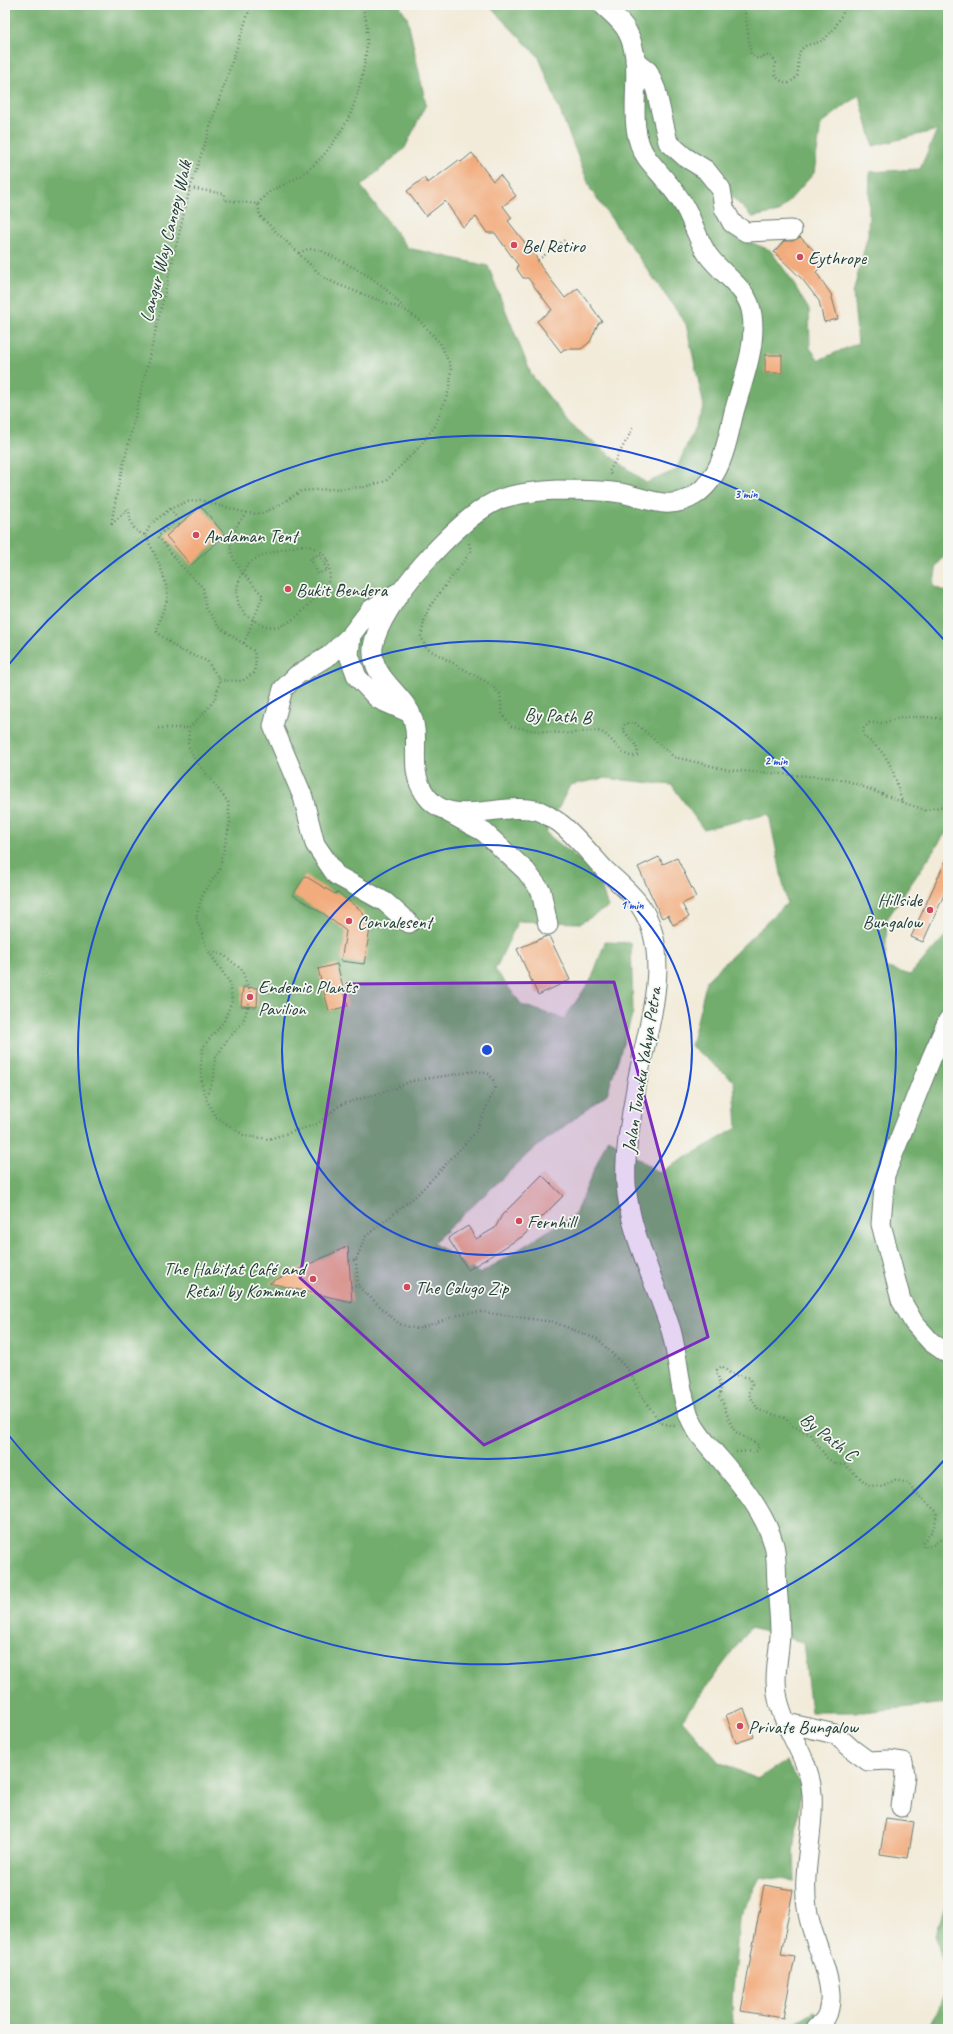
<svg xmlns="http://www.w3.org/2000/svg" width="953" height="2034" viewBox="0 0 953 2034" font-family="Caveat,sans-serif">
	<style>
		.forest { fill: #72ad6d; stroke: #487550; fill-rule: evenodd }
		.building { fill: #f2ab7b }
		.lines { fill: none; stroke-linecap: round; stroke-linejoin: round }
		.minor-casing { stroke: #697a6e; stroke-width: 21 }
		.path { stroke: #697a6e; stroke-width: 2.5; stroke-dasharray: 1 3; stroke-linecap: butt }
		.minor { stroke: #fff; stroke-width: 19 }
		.path-bridge { stroke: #697a6e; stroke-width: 2.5; stroke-dasharray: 1 3; stroke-linecap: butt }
		.marked { fill: #7b2cbf; fill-opacity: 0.2; stroke: #7b2cbf; stroke-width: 3; stroke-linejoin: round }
		.ring { fill: none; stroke: #1d4ed8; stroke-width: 2 }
		.poi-dot { fill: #d1495b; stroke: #f6f6f2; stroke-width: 1.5 }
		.labels { text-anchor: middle; stroke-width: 3.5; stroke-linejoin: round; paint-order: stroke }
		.street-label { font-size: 19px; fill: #1f3d34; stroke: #f6f6f2 }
		.poi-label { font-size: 19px; fill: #1f3d34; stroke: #f6f6f2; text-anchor: start }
		.centre { fill: #1d4ed8; stroke: #f6f6f2; stroke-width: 2 }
		.ring-label { font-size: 12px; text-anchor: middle; font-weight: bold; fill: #1d4ed8; stroke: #f6f6f2; stroke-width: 3.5; stroke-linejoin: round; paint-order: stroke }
	</style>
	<rect width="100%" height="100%" fill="#f6f6f2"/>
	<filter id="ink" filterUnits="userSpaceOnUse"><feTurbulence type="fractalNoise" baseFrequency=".025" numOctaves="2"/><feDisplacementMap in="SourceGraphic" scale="8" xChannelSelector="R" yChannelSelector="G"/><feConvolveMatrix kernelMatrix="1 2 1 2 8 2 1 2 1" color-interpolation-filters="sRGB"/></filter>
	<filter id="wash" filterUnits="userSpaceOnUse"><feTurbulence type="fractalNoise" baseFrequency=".012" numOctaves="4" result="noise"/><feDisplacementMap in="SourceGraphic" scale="16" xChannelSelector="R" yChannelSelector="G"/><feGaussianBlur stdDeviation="0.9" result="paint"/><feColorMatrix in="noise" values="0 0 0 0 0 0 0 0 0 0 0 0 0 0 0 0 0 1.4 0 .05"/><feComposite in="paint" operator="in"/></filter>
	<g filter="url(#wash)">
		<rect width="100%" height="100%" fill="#f2ebd9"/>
		<path class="forest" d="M5 5H399L407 17 426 104 405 148 361 186 408 248 488 266 531 374 570 424 646 483 676 470 704 406 686 324 591 190 539 57 488 5H948V552L937 565 933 586 948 593V833L945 834 887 919 885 967 910 975 948 933V1703L863 1712H811L803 1642 750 1628 682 1720 718 1761 757 1779 786 1761 801 1784 794 1853 795 1881 760 1877 739 1919 732 2001 733 2024 780 2029H5ZM859 95 873 146 937 130 920 169 870 172 868 235 853 293 858 343 819 360 810 348 809 310 789 276 770 250 742 239 713 209 729 194 752 217 779 212 814 173 821 124ZM604 778 672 785 703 829 769 814 787 903 707 980 691 1046 734 1081 737 1128 659 1173 608 1138 575 1214 480 1274 433 1243 530 1152 607 1094 633 1012 631 943 605 942 592 978 564 1019 522 1005 495 970 518 921 581 923 608 907 597 874 546 833 570 785Z
			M948 1897V1979L935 1937Z
			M948 1987V2029H928Z
			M814 2012 826 2029H786Z"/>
		<g id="blocks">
			<path class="building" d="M472 153 493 181 500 175 516 196 503 206 512 218 508 221 536 257 541 267 565 298 578 288 602 321 598 324 590 342 581 349H564L561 352 537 321 552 310 528 278H523L517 269 518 265 495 233H487L476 217 463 227 445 201 426 216 407 191 424 178 428 183 459 160 461 162Z
				M800 237 826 262 816 272 831 294 838 319 824 322 819 301 803 280 774 252 784 241H793Z
				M765 355H782V373H765Z
				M201 506 225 535 191 565 166 536Z
				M948 855V886L923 942 911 937Z
				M659 857 663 864 677 858 696 897 682 904 689 917 673 925 668 915 662 918 638 867Z
				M305 876 335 894 337 892 362 911 370 929 364 964 341 961 346 931 324 914 293 895Z
				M547 936H549L570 980 538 995 517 949Z
				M337 964 348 1006 329 1011 318 969Z
				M243 987 258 988 257 1007 241 1006Z
				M542 1175 563 1196 523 1236 468 1270 448 1238 468 1226 476 1239 495 1228 502 1215Z
				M348 1246 352 1302 269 1283Z
				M744 1708 754 1737 736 1743 726 1715Z
				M886 1818 914 1822 908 1858 880 1854Z
				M764 1885 793 1890 781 1955 795 1957 783 2018 741 2011Z"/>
		</g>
	</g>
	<g filter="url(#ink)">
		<use href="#blocks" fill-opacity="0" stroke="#697a6e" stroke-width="1"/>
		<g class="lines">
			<g class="minor-casing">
				<path id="minor" d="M603 5C612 14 623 22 628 33 647 70 622 124 647 158 660 175 676 190 686 209 694 224 698 241 708 255 723 276 749 288 752 315 757 348 741 384 733 416 727 443 721 478 695 495 669 512 647 498 621 493 602 490 577 490 557 490 538 491 512 493 494 502 457 520 379 605 373 647 370 675 398 690 410 712 422 735 409 764 421 787 444 835 501 799 539 811 543 812 557 821 561 824 577 837 591 855 605 870 617 881 632 893 641 907 674 956 647 1029 637 1082 632 1114 624 1151 626 1184 629 1232 656 1283 671 1330 679 1359 679 1391 690 1418 696 1433 709 1446 720 1459 741 1484 765 1513 774 1545 777 1557 776 1572 777 1584 778 1601 780 1618 780 1635 779 1656 773 1678 778 1699 785 1733 810 1757 812 1794 815 1837 798 1879 810 1922 816 1946 835 1984 829 2008 827 2019 823 2021 816 2029
					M635 61 648 71 656 90 668 142 685 157 706 170 721 189 724 208 732 223 746 232 792 230
					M397 593 370 610 351 635 349 655 357 677 378 699 408 712
					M351 635 330 655 297 675 283 689 273 726 303 797 315 844 336 875 385 902 409 923
					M449 813 484 832 526 871 541 891 548 925
					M948 1020 931 1059 885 1175 881 1224 901 1300 914 1323 931 1342 948 1354
					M787 1723 835 1734 853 1750 868 1761 889 1760 903 1762 905 1775 901 1807"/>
			</g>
			<path class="path" d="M251 5 190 188 118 487 111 525 129 508C130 522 131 530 145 535 153 549 170 584 167 599 164 611 158 619 157 632L178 649 207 661 220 680 215 699 205 712 189 728 188 745 194 758 228 802 230 822 219 871 203 893 196 917 207 949 230 983 232 1001 224 1021 203 1047 201 1064V1079L205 1097 216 1117 245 1136 269 1139 317 1124 340 1105 393 1089 411 1081 477 1071 489 1074 493 1080 495 1088 475 1133 418 1194 365 1237 356 1260 349 1261
				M744 5 751 54 758 59 766 55 772 57 776 63C773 76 777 81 789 83L797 77C799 69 797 55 801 50 806 43 815 44 821 41 833 34 841 18 846 5
				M190 188 225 194 224 200 258 204
				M258 204C271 186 279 189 295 179 304 174 314 165 321 158 330 148 347 124 351 112 362 85 375 31 361 5
				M299 253 308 249H318C352 267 380 277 404 309
				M538 260 566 239
				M611 474 609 472 633 428
				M170 509 178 519 158 536 181 566 203 588 206 608 219 627 254 651 256 661 254 673 242 681 220 680
				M145 535 151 524 170 509 186 502 200 500 246 513 260 514 276 507 301 491 364 487 386 481 420 446 435 426 450 388 451 367 440 343 419 320 405 310 339 285 323 277 260 216 258 204
				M469 543 471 551 430 606 425 617 421 636 426 648 490 684 500 694 502 714 511 726C528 730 546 732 564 733 575 734 587 730 598 731 613 733 620 762 638 755L636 745 623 730 625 724 634 722 674 757 729 770 834 778 851 782 902 802C893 771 892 756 864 737L863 729 869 723H883L902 717H926L943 719 948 716
				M319 554 327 570 318 574 310 558Z
				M323 562 327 560
				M244 643 263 596C237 566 215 551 246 513
				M158 728H189
				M902 802 925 810 948 805
				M206 1096 214 1077 215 1059 227 1040 243 1022 251 996 242 970 225 956 208 949
				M356 1260 358 1286
				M351 1287 358 1286 399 1324 417 1329 464 1313 482 1312 553 1322 599 1340 630 1372 641 1396 661 1423 675 1426
				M736 1452 757 1451 759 1446C752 1439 737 1436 733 1428 728 1420 724 1402 719 1396L721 1392 717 1370 722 1366 731 1374 750 1378 752 1384 749 1394 758 1410 785 1418 793 1426 811 1435 827 1458 835 1464 845 1465 868 1485 882 1487 895 1480 908 1483 914 1491 937 1512C934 1530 934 1529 923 1542V1547L932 1546 948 1534"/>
			<use href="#minor" class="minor"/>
			<path class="path-bridge" d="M302 545C307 546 313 547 317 549 328 555 333 573 327 584 324 589 318 593 315 598 302 612 283 635 261 624 253 621 243 614 239 605 233 589 241 568 255 559 270 551 287 549 302 545Z"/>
		</g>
	</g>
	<path class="marked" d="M614 982 708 1337 484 1445 300 1278 347 984Z"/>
	<g class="ring">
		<circle cx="487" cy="1050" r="205"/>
		<circle cx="487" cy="1050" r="409"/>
		<path d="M947 1457A614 614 0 0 1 6 1432M6 668A614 614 0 0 1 947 643"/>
	</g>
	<g class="poi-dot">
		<circle cx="514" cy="245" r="4"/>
		<circle cx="800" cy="257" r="4"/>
		<circle cx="196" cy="535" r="4"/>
		<circle cx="288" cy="589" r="4"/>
		<circle cx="930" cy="910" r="4"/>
		<circle cx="349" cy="921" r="4"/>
		<circle cx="250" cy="997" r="4"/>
		<circle cx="519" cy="1221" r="4"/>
		<circle cx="313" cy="1279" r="4"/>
		<circle cx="407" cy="1287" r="4"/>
		<circle cx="740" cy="1726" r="4"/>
	</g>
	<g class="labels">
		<g class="street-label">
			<text transform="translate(165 241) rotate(-76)" y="7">Langur Way Canopy Walk</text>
			<text transform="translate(558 715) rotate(3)" y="7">By Path B</text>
			<text transform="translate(641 1070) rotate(-81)" y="7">Jalan Tuanku Yahya Petra</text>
			<text transform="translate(829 1436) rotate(38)" y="7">By Path C</text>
		</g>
		<g class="poi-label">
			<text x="522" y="252">Bel Retiro</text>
			<text x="808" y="264">Eythrope</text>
			<text x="204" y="542">Andaman Tent</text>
			<text x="296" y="596">Bukit Bendera</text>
			<text x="922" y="906" text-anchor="end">Hillside<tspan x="922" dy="22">Bungalow</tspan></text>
			<text x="357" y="928">Convalesent</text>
			<text x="258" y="993">Endemic Plants<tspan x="258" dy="22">Pavilion</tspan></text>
			<text x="527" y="1228">Fernhill</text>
			<text x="305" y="1275" text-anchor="end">The Habitat Café and<tspan x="305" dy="22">Retail by Kommune</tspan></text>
			<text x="415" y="1294">The Colugo Zip</text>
			<text x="748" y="1733">Private Bungalow</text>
		</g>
	</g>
	<circle cx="487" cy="1050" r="6" class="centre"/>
	<g class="ring-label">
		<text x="746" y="498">3 min</text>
		<text x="776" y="765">2 min</text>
		<text x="632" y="909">1 min</text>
	</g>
	<rect width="953" height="2034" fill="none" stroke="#f6f6f2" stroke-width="20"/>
</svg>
